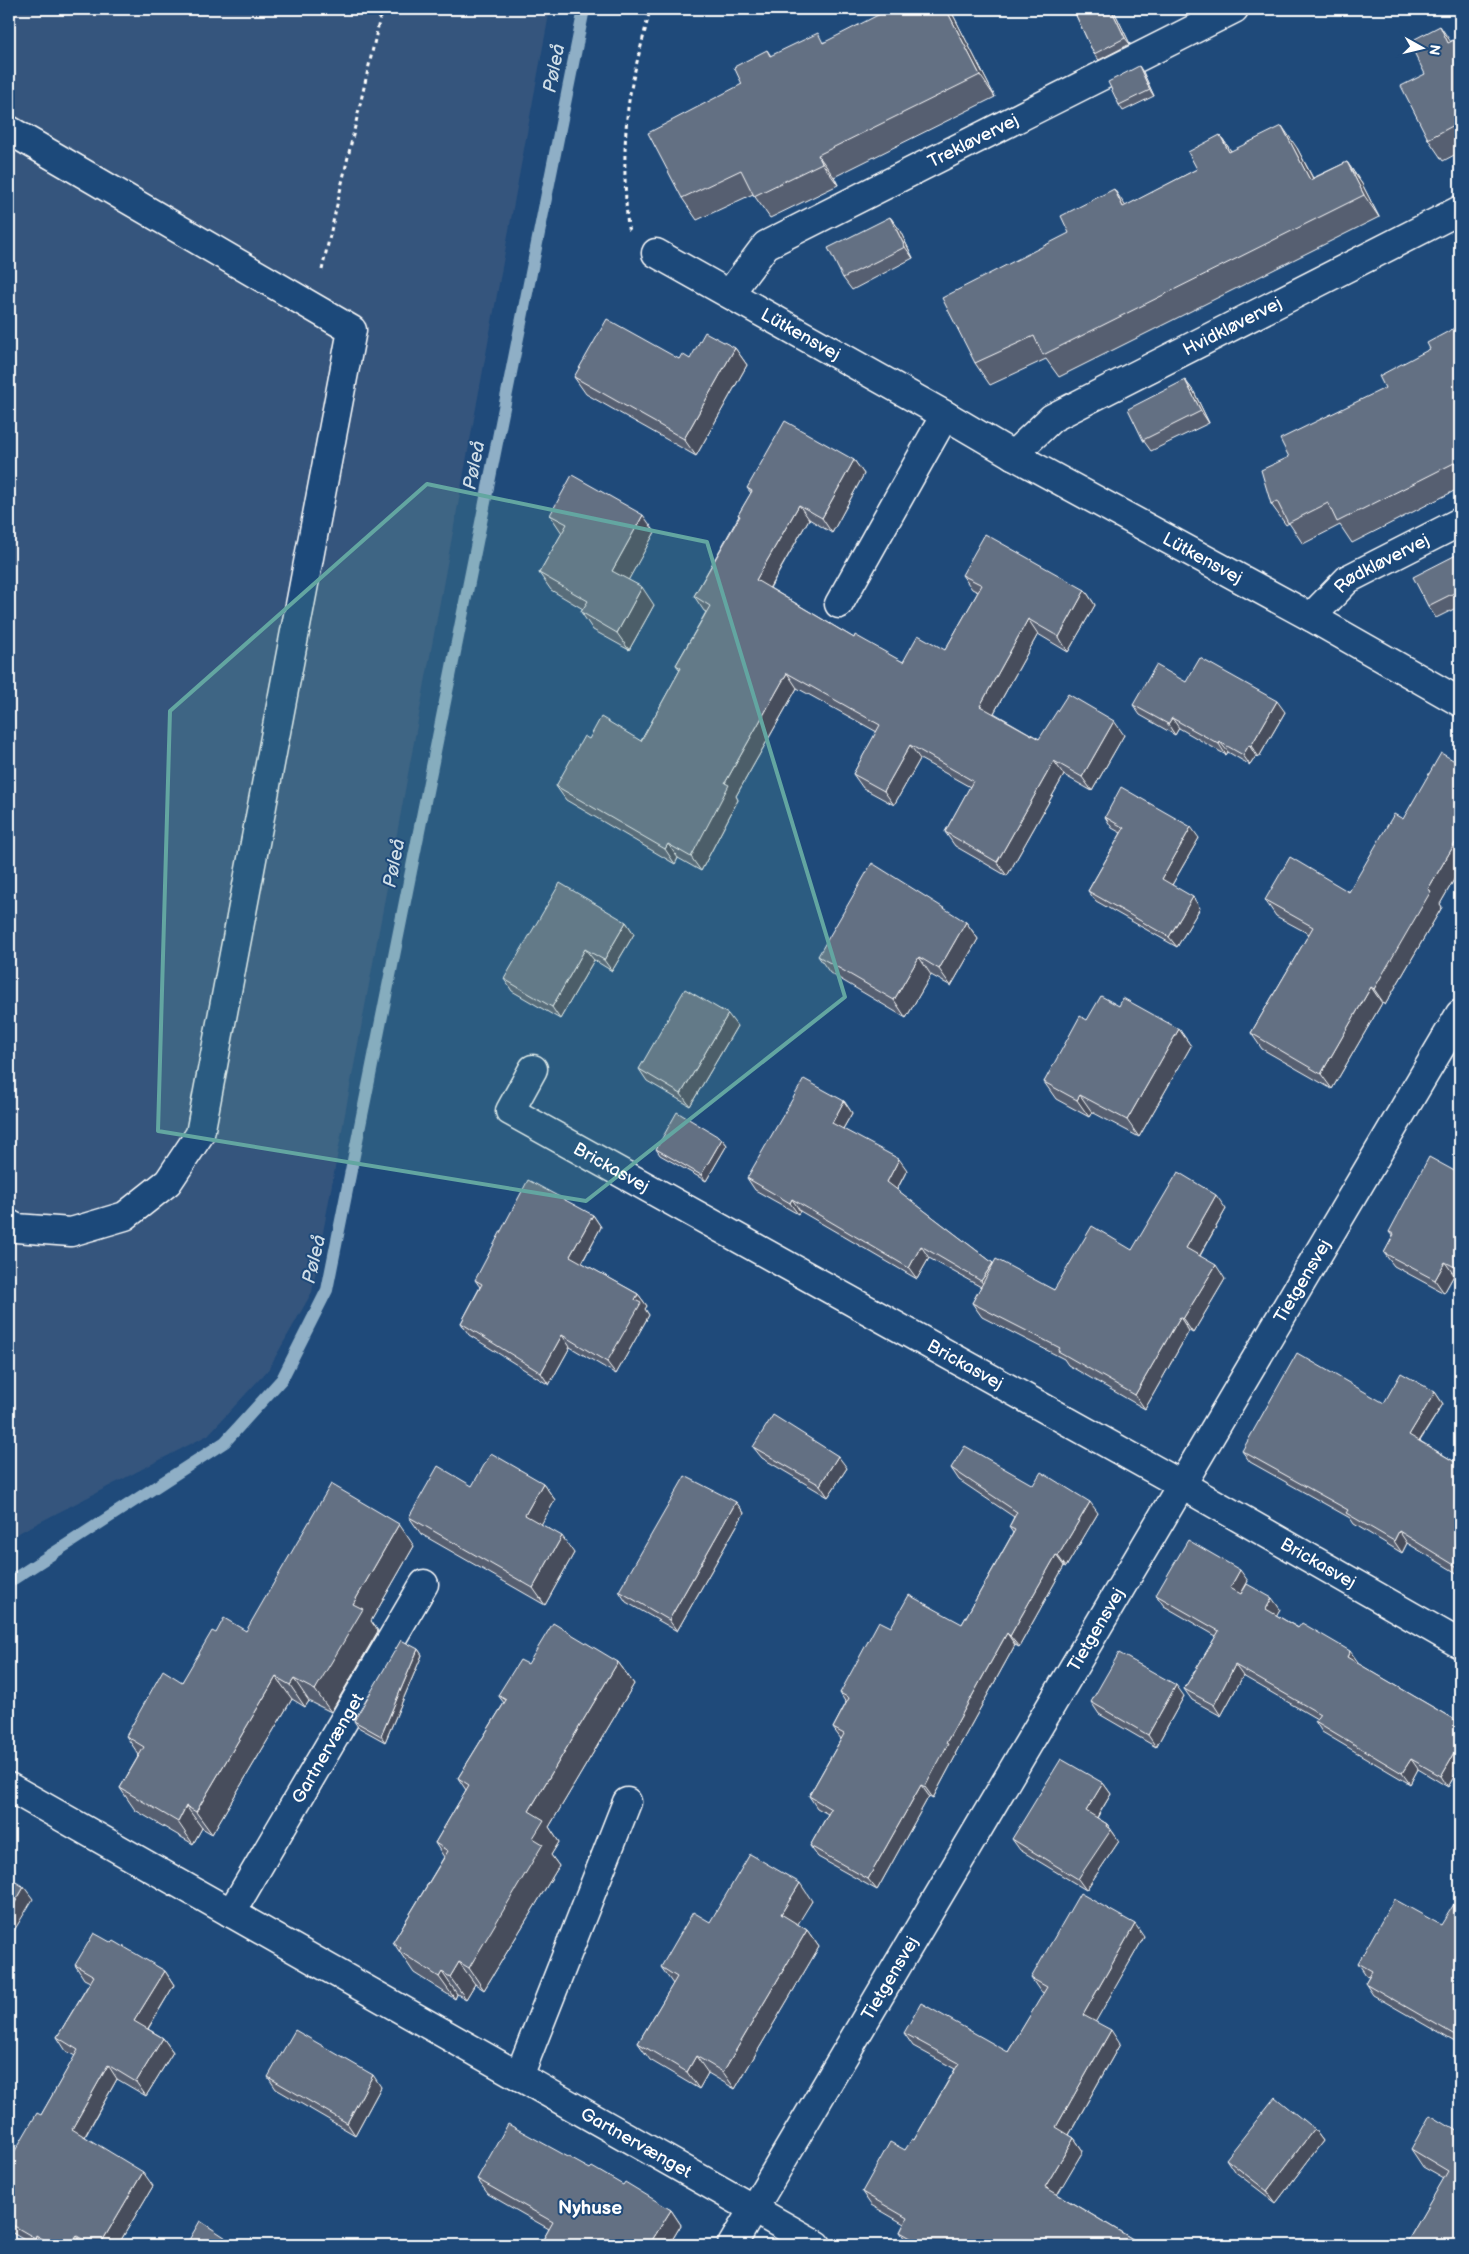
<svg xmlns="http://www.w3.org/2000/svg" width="1469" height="2254" viewBox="0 0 1469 2254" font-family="'Balsamiq Sans',sans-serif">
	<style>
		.built { fill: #34557d }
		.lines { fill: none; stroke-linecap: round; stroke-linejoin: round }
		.stream { stroke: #8fafc6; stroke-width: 12 }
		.minor-casing { stroke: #fff; stroke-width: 31 }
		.path { stroke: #fff; stroke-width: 3; stroke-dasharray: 4 4; stroke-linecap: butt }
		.minor { stroke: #1f4a7a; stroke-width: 28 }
		.wall { fill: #565f71; stroke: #fff }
		.shaded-wall { fill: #464e5c; stroke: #fff }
		.building { fill: #646f83; stroke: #fff }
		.marked { fill: #63a6a1; fill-opacity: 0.2; stroke: #63a6a1; stroke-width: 4; stroke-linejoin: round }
		.labels { text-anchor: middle; stroke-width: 4; stroke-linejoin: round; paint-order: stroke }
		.street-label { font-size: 18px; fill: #fff; stroke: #1f4a7a }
		.water-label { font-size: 19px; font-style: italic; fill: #d0dee7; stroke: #1f4a7a }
		.neighbourhood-label { font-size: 19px; font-weight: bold; fill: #fff; stroke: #1f4a7a }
	</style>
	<rect width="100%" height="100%" fill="#1f4a7a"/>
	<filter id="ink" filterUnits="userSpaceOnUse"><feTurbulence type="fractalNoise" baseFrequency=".02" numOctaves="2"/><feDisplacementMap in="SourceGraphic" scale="10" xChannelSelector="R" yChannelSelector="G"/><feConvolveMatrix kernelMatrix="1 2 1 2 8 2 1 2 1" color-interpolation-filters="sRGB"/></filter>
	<g filter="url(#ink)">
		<path class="built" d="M9 9H550L312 1292 268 1370 208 1435 9 1538Z"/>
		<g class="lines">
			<path class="stream" d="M9 1582 225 1442 282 1379 327 1290 584 9"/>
			<g class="minor-casing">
				<g id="minor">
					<path d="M9 130 352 330 200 1134 168 1182 125 1216 71 1232 16 1228 9 1224"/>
					<path id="s1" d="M656 253 945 415 1013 455 1311 617 1460 702"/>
					<path id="s2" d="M730 293 766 245 1234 9"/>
					<path id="s3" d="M1013 455 1052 418 1460 210"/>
					<path d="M839 604 945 415"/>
					<path id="s4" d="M1311 617 1348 579 1460 522"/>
					<path id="s5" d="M533 1069 510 1111 1182 1485 1460 1644"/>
					<path id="s6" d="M9 1787 817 2245"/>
					<path id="s7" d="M231 1913 424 1584"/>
					<path d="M519 2076 627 1802"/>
					<path id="s8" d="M732 2245 1460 1014"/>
				</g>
			</g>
			<path class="path" d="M630 230 628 228C624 183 623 138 630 94 635 66 644 37 650 9
				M322 270 382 9"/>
			<use href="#minor" class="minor"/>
		</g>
		<path class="wall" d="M950 9 995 97 834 177 838 185 770 218 753 194 697 220 682 198 742 84 767 50 771 56Z
			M1073 9H1113L1130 44 1099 60 1094 54Z
			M1460 37V152L1443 161 1428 139 1425 74 1451 41Z
			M1143 72 1154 96 1123 111 1119 105Z
			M1220 135 1231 151 1297 148 1313 178 1347 162 1362 184 1379 217 1059 377 1046 359 990 385 975 363 1126 206 1197 169Z
			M890 217 899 229 913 258 852 290 843 278Z
			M1460 325V488L1352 543 1340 525 1303 544 1289 523 1286 525 1271 504 1289 457 1385 388 1430 349Z
			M735 348 747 365 696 456 586 394 574 377 679 359H690Z
			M1185 380 1194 392 1209 423 1151 451 1143 440Z
			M854 460 864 474 832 533 809 519 770 588 854 638 903 662 945 650 978 592 972 589 962 575 1085 590 1095 605 1068 652 1038 634 994 713 1039 739 1124 735 1092 791 1064 775 1007 876 955 846 945 832 970 787 920 759 894 805 863 788 853 774 877 732 797 688 736 796 738 800 701 871 678 858 675 864 566 800 556 786 589 739 641 741 680 670 676 665 706 612 704 611 694 596 739 516 738 515 751 493 747 488Z
			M550 515 655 532 628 580 654 605 629 650 593 630 581 612 583 609 551 590 539 573 562 533Z
			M1460 553V606L1436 618 1428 606Z
			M1186 682 1285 712 1259 757 1256 756 1250 765 1228 752 1226 755 1179 728 1175 735 1140 715 1133 705Z
			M1460 764V869L1440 904 1442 907 1385 1005 1382 1003 1332 1089 1262 1049 1251 1033 1309 934 1276 916 1265 900 1349 892 1403 819Z
			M1105 817 1199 838 1172 885 1200 908 1177 947 1096 901 1088 891 1121 833 1112 828Z
			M626 922 634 934 612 971 594 960 560 1019 512 991 504 979Z
			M966 922 978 939 951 986 931 975 906 1018 830 973 818 956Z
			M1119 1006 1179 1029 1191 1046 1139 1137 1092 1112 1089 1117 1056 1099 1044 1082 1087 1020Z
			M737 1026 690 1106 647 1081 639 1069Z
			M844 1101 852 1113 843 1129 907 1170 897 1190 993 1263 1054 1290 1132 1250 1226 1209 1200 1256 1225 1279 1193 1333 1189 1331 1145 1409 1068 1365 1064 1359 982 1317 972 1303 981 1287 929 1258 917 1279 800 1211 798 1214 755 1190 747 1178Z
			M722 1139 727 1145 706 1181 660 1155 656 1149Z
			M1460 1174V1278L1454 1275 1444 1293 1394 1266 1384 1253 1393 1237 1389 1232Z
			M593 1215 601 1227 582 1263 638 1294 647 1306 645 1309 649 1315 616 1374 570 1347 549 1385 469 1335 461 1323 480 1287 475 1280Z
			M1435 1392 1443 1404 1420 1441 1460 1465V1575L1407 1543 1402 1553 1354 1524 1350 1518 1250 1462 1242 1451 1384 1403Z
			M753 1447 847 1468 828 1497 762 1458Z
			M951 1468 1033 1485 1098 1513 1066 1567 1064 1566 1019 1647 1015 1645 955 1754 956 1755 933 1798 929 1796 877 1890 818 1857 810 1846 828 1814 817 1808 809 1796 841 1739 833 1728 846 1703 840 1693 891 1627 962 1624 1013 1533 1009 1527 1014 1517 959 1480Z
			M543 1483 555 1500 541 1524 574 1553 545 1605 421 1534 409 1517 472 1486Z
			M736 1502 744 1513 677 1631 626 1602 619 1591Z
			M414 1546 371 1621 378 1631 331 1712 309 1701 305 1707 292 1699 212 1834 202 1828 193 1844 135 1810 120 1788 139 1755 126 1736 182 1682 216 1633 246 1631Z
			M1248 1581 1240 1594 1280 1609 1276 1615 1358 1662 1357 1663 1460 1723V1766L1448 1787 1418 1769 1410 1784 1322 1732 1315 1721 1317 1719 1243 1676 1221 1716 1192 1700 1184 1689 1216 1636 1164 1606 1156 1595Z
			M418 1649 422 1655 385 1742 358 1727 354 1721Z
			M618 1662 634 1684 549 1827 559 1842 551 1855 559 1866 484 1990 475 1984 466 1999 457 1994 455 1999 414 1973 393 1942 444 1857 435 1843 466 1790 458 1778 504 1703 498 1695 528 1664Z
			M1184 1696 1156 1747 1099 1714 1091 1702Z
			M1103 1783 1111 1794 1097 1818 1107 1824 1119 1841 1086 1890 1020 1850 1012 1839Z
			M812 1901 797 1924 807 1930 819 1947 735 2089 708 2073 699 2089 650 2060 638 2043 673 1984 661 1967 710 1922Z
			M1460 1908V2045L1373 1995 1365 1983 1369 1976 1366 1975 1358 1963 1441 1925Z
			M1144 1937 1095 2022 1120 2044 1069 2135 1074 2138 1083 2151 1057 2194 1141 2244 1142 2245H909L900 2232 904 2224 871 2205 862 2192 905 2150 914 2140 955 2069 913 2046 904 2033 1008 2052 1044 1993 1040 1991 1031 1978Z
			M112 1943 165 1971 174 1985 148 2029 163 2038 173 2052 146 2096 117 2079 85 2137 153 2186 118 2245H33L9 2231V2161L41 2115 75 2056 66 2051 57 2037 90 1982 84 1979 75 1965Z
			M268 2077 381 2087 355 2135 276 2089Z
			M1314 2129 1323 2141 1276 2203 1234 2171 1226 2159Z
			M1460 2133V2245H1407L1406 2244 1444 2179 1423 2167 1411 2149Z
			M590 2169 671 2210 681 2225 669 2245H540L549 2229 488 2194 477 2179Z"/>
		<path class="shaded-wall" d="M946 9H950L995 97 980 75Z
			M1111 9H1113L1130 44 1125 38Z
			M1440 26 1455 48 1448 43Z
			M1139 66 1143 72 1154 96 1150 90Z
			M1282 126 1297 148 1325 202 1310 180Z
			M1220 135 1235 157 1229 152Z
			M818 155 834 177 838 185 822 163Z
			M1347 162 1362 184 1379 217 1364 195Z
			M1114 189 1129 211 1123 207Z
			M890 217 899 229 913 258 905 247Z
			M735 348 747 365 696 456 684 439Z
			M1185 380 1194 392 1209 423 1201 411Z
			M854 460 864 474 832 533 822 518Z
			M799 505 809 519 766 594 756 580Z
			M643 515 655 532 624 588 612 571Z
			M642 587 654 605 629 650 617 633Z
			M1085 590 1095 605 1068 652 1059 637Z
			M1028 619 1038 634 990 720 980 706Z
			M787 673 797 688 736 796 738 800 701 871 691 857 725 783Z
			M1277 701 1285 712 1259 757 1251 746Z
			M1172 718 1179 728 1175 735 1168 724Z
			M1114 721 1124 735 1092 791 1082 777Z
			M1220 742 1228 752 1226 755 1219 744Z
			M910 745 920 759 894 805 884 791Z
			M1249 745 1256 756 1250 765 1243 755Z
			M1054 761 1064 775 1007 876 997 862Z
			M1191 827 1199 838 1169 890 1162 879Z
			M1460 835V869L1440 904 1442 907 1385 1005 1374 989 1428 889Z
			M668 844 678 858 675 864 665 849Z
			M1193 897 1200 908 1177 947 1169 937Z
			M626 922 634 934 612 971 604 960Z
			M966 922 978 939 951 986 939 969Z
			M585 949 594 960 560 1019 552 1007Z
			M919 957 931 975 906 1018 894 1000Z
			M1371 987 1382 1003 1332 1089 1321 1074Z
			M728 1014 737 1026 690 1106 681 1094Z
			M1179 1029 1191 1046 1139 1137 1127 1120Z
			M1080 1095 1092 1112 1089 1117 1077 1100Z
			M844 1101 852 1113 840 1134 832 1123Z
			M722 1139 727 1145 706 1181 701 1175Z
			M899 1159 907 1170 895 1193 887 1182Z
			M1216 1195 1226 1209 1196 1262 1186 1248Z
			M792 1199 800 1211 798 1214 790 1203Z
			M593 1215 601 1227 579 1268 570 1256Z
			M921 1246 929 1258 917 1279 909 1268Z
			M1460 1261V1273L1457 1268Z
			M1445 1262 1454 1275 1444 1293 1435 1280Z
			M993 1263 989 1292 981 1281Z
			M1216 1265 1225 1279 1193 1333 1183 1319Z
			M638 1294 647 1306 645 1309 649 1315 616 1374 607 1362Z
			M1180 1317 1189 1331 1145 1409 1135 1395Z
			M562 1335 570 1347 549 1385 541 1373Z
			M1435 1392 1443 1404 1416 1446 1409 1435Z
			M838 1456 847 1468 828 1497 820 1485Z
			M543 1483 555 1500 537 1532 525 1515Z
			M736 1502 744 1513 677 1631 669 1620Z
			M1090 1502 1098 1513 1066 1567 1058 1556Z
			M399 1524 414 1546 371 1621 378 1631 331 1712 315 1690 353 1604Z
			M1399 1531 1407 1543 1402 1553 1394 1541Z
			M562 1536 574 1553 545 1605 533 1588Z
			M1056 1555 1064 1566 1019 1647 1010 1636Z
			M1240 1570 1248 1581 1238 1599 1230 1588Z
			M1272 1598 1280 1609 1274 1620 1266 1609Z
			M1007 1633 1015 1645 955 1754 956 1755 933 1798 925 1787 946 1743Z
			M418 1649 422 1655 385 1742 381 1736Z
			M1350 1651 1358 1662 1354 1668 1347 1657Z
			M618 1662 634 1684 549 1827 559 1842 551 1855 559 1866 484 1990 469 1968 533 1838 529 1811Z
			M1235 1665 1243 1676 1221 1716 1214 1705Z
			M276 1677 292 1699 212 1834 196 1812Z
			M294 1679 309 1701 305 1707 290 1685Z
			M1176 1685 1184 1696 1156 1747 1148 1735Z
			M1460 1743V1766L1448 1787 1441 1776Z
			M1411 1759 1418 1769 1410 1784 1402 1773Z
			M1103 1783 1111 1794 1094 1822 1086 1811Z
			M921 1785 929 1796 877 1890 868 1879Z
			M186 1806 202 1828 193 1844 178 1822Z
			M1107 1824 1119 1841 1086 1890 1078 1879Z
			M800 1883 812 1901 793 1932 781 1914Z
			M24 1887 33 1899 9 1939 15 1948 9 1959V1913Z
			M1135 1924 1144 1937 1092 2028 1083 2015Z
			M807 1930 819 1947 735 2089 723 2072Z
			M459 1962 475 1984 466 1999 450 1977Z
			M165 1971 174 1985 144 2035 134 2021Z
			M442 1972 457 1994 455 1999 439 1977Z
			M1111 2030 1120 2044 1066 2140 1056 2127Z
			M163 2038 173 2052 146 2096 136 2082Z
			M696 2056 708 2073 699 2089 687 2072Z
			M108 2065 117 2079 81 2143 72 2129Z
			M373 2075 381 2087 355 2135 347 2123Z
			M1314 2129 1323 2141 1276 2203 1267 2191Z
			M1074 2138 1083 2151 1054 2200 1045 2187Z
			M143 2172 153 2186 118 2245H100Z
			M671 2210 681 2225 669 2245H649Z
			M36 2235 43 2245H40L35 2238Z
			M77 2236 83 2245H71Z"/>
		<path class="building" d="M881 9H946L980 75 818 155 822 163 754 196 741 170 682 198 648 133 742 84 734 67 767 50 770 56 818 33 823 43 880 14 878 10Z
			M1073 9H1111L1125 38 1094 54Z
			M1440 26 1448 43 1460 37V122L1428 139 1401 86 1425 74 1409 42Z
			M1139 66 1150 90 1119 105 1108 82Z
			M1282 126 1310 180 1347 162 1364 195 1043 355 1034 336 975 363 942 298 1069 233 1061 216 1114 189 1123 207 1197 169 1188 152 1220 135 1229 152Z
			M890 217 905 247 843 278 828 248Z
			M607 319 679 359 682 354 690 359 705 332 735 348 684 439 574 377Z
			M1460 325V460L1337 522 1328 503 1288 523 1277 501 1271 504 1261 470 1289 457 1280 439 1385 388 1379 376 1430 349 1427 343Z
			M1185 380 1201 411 1143 440 1128 409Z
			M785 421 854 460 822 518 799 505 756 580 854 638 855 635 903 662 918 635 945 650 982 585 962 575 985 534 1085 590 1059 637 1028 619 980 706 1039 739 1068 694 1114 721 1082 777 1054 761 997 862 945 832 973 781 910 745 884 791 853 774 880 725 787 673 725 783 729 785 691 857 668 844 665 849 556 786 584 736 589 739 601 717 641 741 681 668 676 665 710 606 694 596 740 516 738 515 752 491 747 488Z
			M572 475 643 515 612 571 642 587 617 633 581 612 588 601 539 573 567 524 550 515Z
			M1460 553V590L1428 606 1413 577Z
			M1200 658 1277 701 1251 746 1249 745 1243 755 1220 742 1219 744 1172 718 1168 724 1133 705 1156 665 1186 682Z
			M1441 753 1460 764V835L1428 889 1431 891 1374 989 1371 987 1321 1074 1251 1033 1313 927 1265 900 1290 857 1349 892 1394 814 1403 819Z
			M1121 787 1191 827 1162 879 1193 897 1169 937 1088 891 1124 828 1105 817Z
			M872 863 966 922 939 969 919 957 894 1000 818 956Z
			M560 883 626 922 604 960 585 949 552 1007 504 979Z
			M685 989 728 1014 681 1094 639 1069Z
			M1101 996 1119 1006 1123 998 1179 1029 1127 1120 1080 1095 1077 1100 1044 1082 1080 1016 1087 1020Z
			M804 1079 844 1101 832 1123 899 1159 887 1182 993 1263 981 1281 921 1246 909 1268 792 1199 790 1203 747 1178Z
			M677 1112 722 1139 701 1175 656 1149Z
			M1429 1157 1460 1174V1261L1457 1268 1445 1262 1435 1280 1384 1253 1394 1234 1389 1232Z
			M1178 1172 1216 1195 1186 1248 1216 1265 1183 1319 1180 1317 1135 1395 1058 1351 1060 1348 972 1303 996 1259 1054 1290 1092 1226 1132 1250Z
			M528 1180 593 1215 570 1256 638 1294 635 1300 641 1303 607 1362 562 1335 541 1373 461 1323 482 1284 475 1280Z
			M1297 1353 1384 1403 1401 1373 1435 1392 1409 1435 1460 1465V1566L1459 1568 1399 1531 1394 1541 1346 1513 1348 1510 1242 1451Z
			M773 1415 838 1456 820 1485 753 1447Z
			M965 1446 1033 1485 1041 1472 1090 1502 1058 1556 1056 1555 1010 1636 1007 1633 946 1743 948 1744 925 1787 921 1785 868 1879 810 1846 831 1809 809 1796 844 1734 833 1728 849 1698 840 1693 879 1621 891 1627 909 1595 962 1624 1015 1530 1009 1527 1017 1512 951 1468Z
			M491 1453 543 1483 525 1515 562 1536 533 1588 409 1517 438 1466 472 1486Z
			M685 1476 736 1502 669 1620 619 1591Z
			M331 1484 399 1524 353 1604 363 1609 315 1690 294 1679 290 1685 276 1677 196 1812 186 1806 178 1822 120 1788 144 1747 126 1736 163 1670 182 1682 212 1631 216 1633 224 1618 246 1631Z
			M1188 1540 1240 1570 1230 1588 1241 1594 1247 1584 1272 1598 1266 1609 1298 1628 1302 1623 1350 1651 1347 1657 1460 1723V1743L1441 1776 1411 1759 1402 1773 1315 1721 1320 1714 1235 1665 1214 1705 1184 1689 1219 1631 1156 1595Z
			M553 1623 618 1662 529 1811 544 1820 533 1838 543 1844 469 1968 459 1962 450 1977 442 1972 439 1977 399 1951 401 1948 393 1942 448 1851 435 1843 469 1785 458 1778 506 1700 498 1695 520 1660 528 1664Z
			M401 1640 418 1649 381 1736 354 1721Z
			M1119 1653 1176 1685 1148 1735 1091 1702Z
			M1061 1759 1103 1783 1086 1811 1107 1824 1106 1826 1111 1830 1078 1879 1012 1839Z
			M750 1854 800 1883 781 1914 807 1930 723 2072 696 2056 687 2072 638 2043 677 1977 661 1967 693 1912 710 1922Z
			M9 1878 24 1887 9 1913Z
			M1080 1893 1135 1924 1083 2015 1111 2030 1056 2127 1074 2138 1045 2187 1141 2244 1140 2245H923L900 2232 907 2218 862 2192 890 2142 905 2150 912 2139 914 2140 959 2063 904 2033 921 2003 1008 2052 1047 1987 1031 1978Z
			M1394 1899 1441 1925 1454 1904 1460 1908V2038L1365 1983 1372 1971 1358 1963Z
			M94 1933 112 1943 114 1941 165 1971 134 2021 163 2038 136 2082 108 2065 72 2129 143 2172 100 2245H93L77 2236 71 2245H53L36 2235 35 2238 9 2223V2161L37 2113 41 2115 78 2050 57 2037 94 1976 75 1965Z
			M295 2030 373 2075 347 2123 268 2077Z
			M1275 2097 1314 2129 1267 2191 1226 2159Z
			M1430 2115 1460 2133V2245H1409L1406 2244 1448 2171 1411 2149Z
			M508 2124 590 2169 592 2167 623 2185 625 2182 671 2210 649 2245H540L553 2222 477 2179Z
			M200 2221 237 2245H186Z"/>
	</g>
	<path class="marked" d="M427 484 707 542 845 997 586 1201 158 1131 170 711Z"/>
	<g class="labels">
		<g class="street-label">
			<text dy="6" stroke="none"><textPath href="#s2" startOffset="292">Trekløvervej</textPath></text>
			<text dy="6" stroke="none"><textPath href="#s3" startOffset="256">Hvidkløvervej</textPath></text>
			<text dy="6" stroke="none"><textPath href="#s1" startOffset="166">Lütkensvej</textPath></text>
			<text dy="6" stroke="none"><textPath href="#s1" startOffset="626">Lütkensvej</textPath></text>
			<text dy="6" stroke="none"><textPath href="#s4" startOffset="90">Rødkløvervej</textPath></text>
			<text dy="6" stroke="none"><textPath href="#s5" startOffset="164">Brickasvej</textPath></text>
			<text dy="6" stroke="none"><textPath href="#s8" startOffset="1120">Tietgensvej</textPath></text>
			<text dy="6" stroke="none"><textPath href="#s5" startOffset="569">Brickasvej</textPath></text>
			<text dy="6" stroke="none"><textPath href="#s5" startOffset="974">Brickasvej</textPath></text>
			<text dy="6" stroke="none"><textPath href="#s8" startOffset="715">Tietgensvej</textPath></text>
			<text dy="6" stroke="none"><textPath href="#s7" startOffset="191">Gartnervænget</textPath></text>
			<text dy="6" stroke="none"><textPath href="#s8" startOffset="310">Tietgensvej</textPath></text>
			<text dy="6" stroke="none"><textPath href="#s6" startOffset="721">Gartnervænget</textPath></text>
		</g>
		<g class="water-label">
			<text transform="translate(553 68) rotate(-79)" y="7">Pøleå</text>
			<text transform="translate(473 465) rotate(-79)" y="7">Pøleå</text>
			<text transform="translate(393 863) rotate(-79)" y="7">Pøleå</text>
			<text transform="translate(313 1259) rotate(-77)" y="7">Pøleå</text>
		</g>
		<g class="neighbourhood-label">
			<text x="590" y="2214">Nyhuse</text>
		</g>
	</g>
	<rect width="1469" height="2254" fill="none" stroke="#1f4a7a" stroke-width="30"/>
	<rect x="15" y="15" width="1439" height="2224" fill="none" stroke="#fff" stroke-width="2" filter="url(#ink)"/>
	<g transform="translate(1422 48) rotate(98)" stroke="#1f4a7a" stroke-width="4" paint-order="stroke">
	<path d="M0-4L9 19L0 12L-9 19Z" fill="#ffffff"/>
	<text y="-8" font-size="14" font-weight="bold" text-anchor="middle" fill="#ffffff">N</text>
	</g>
</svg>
